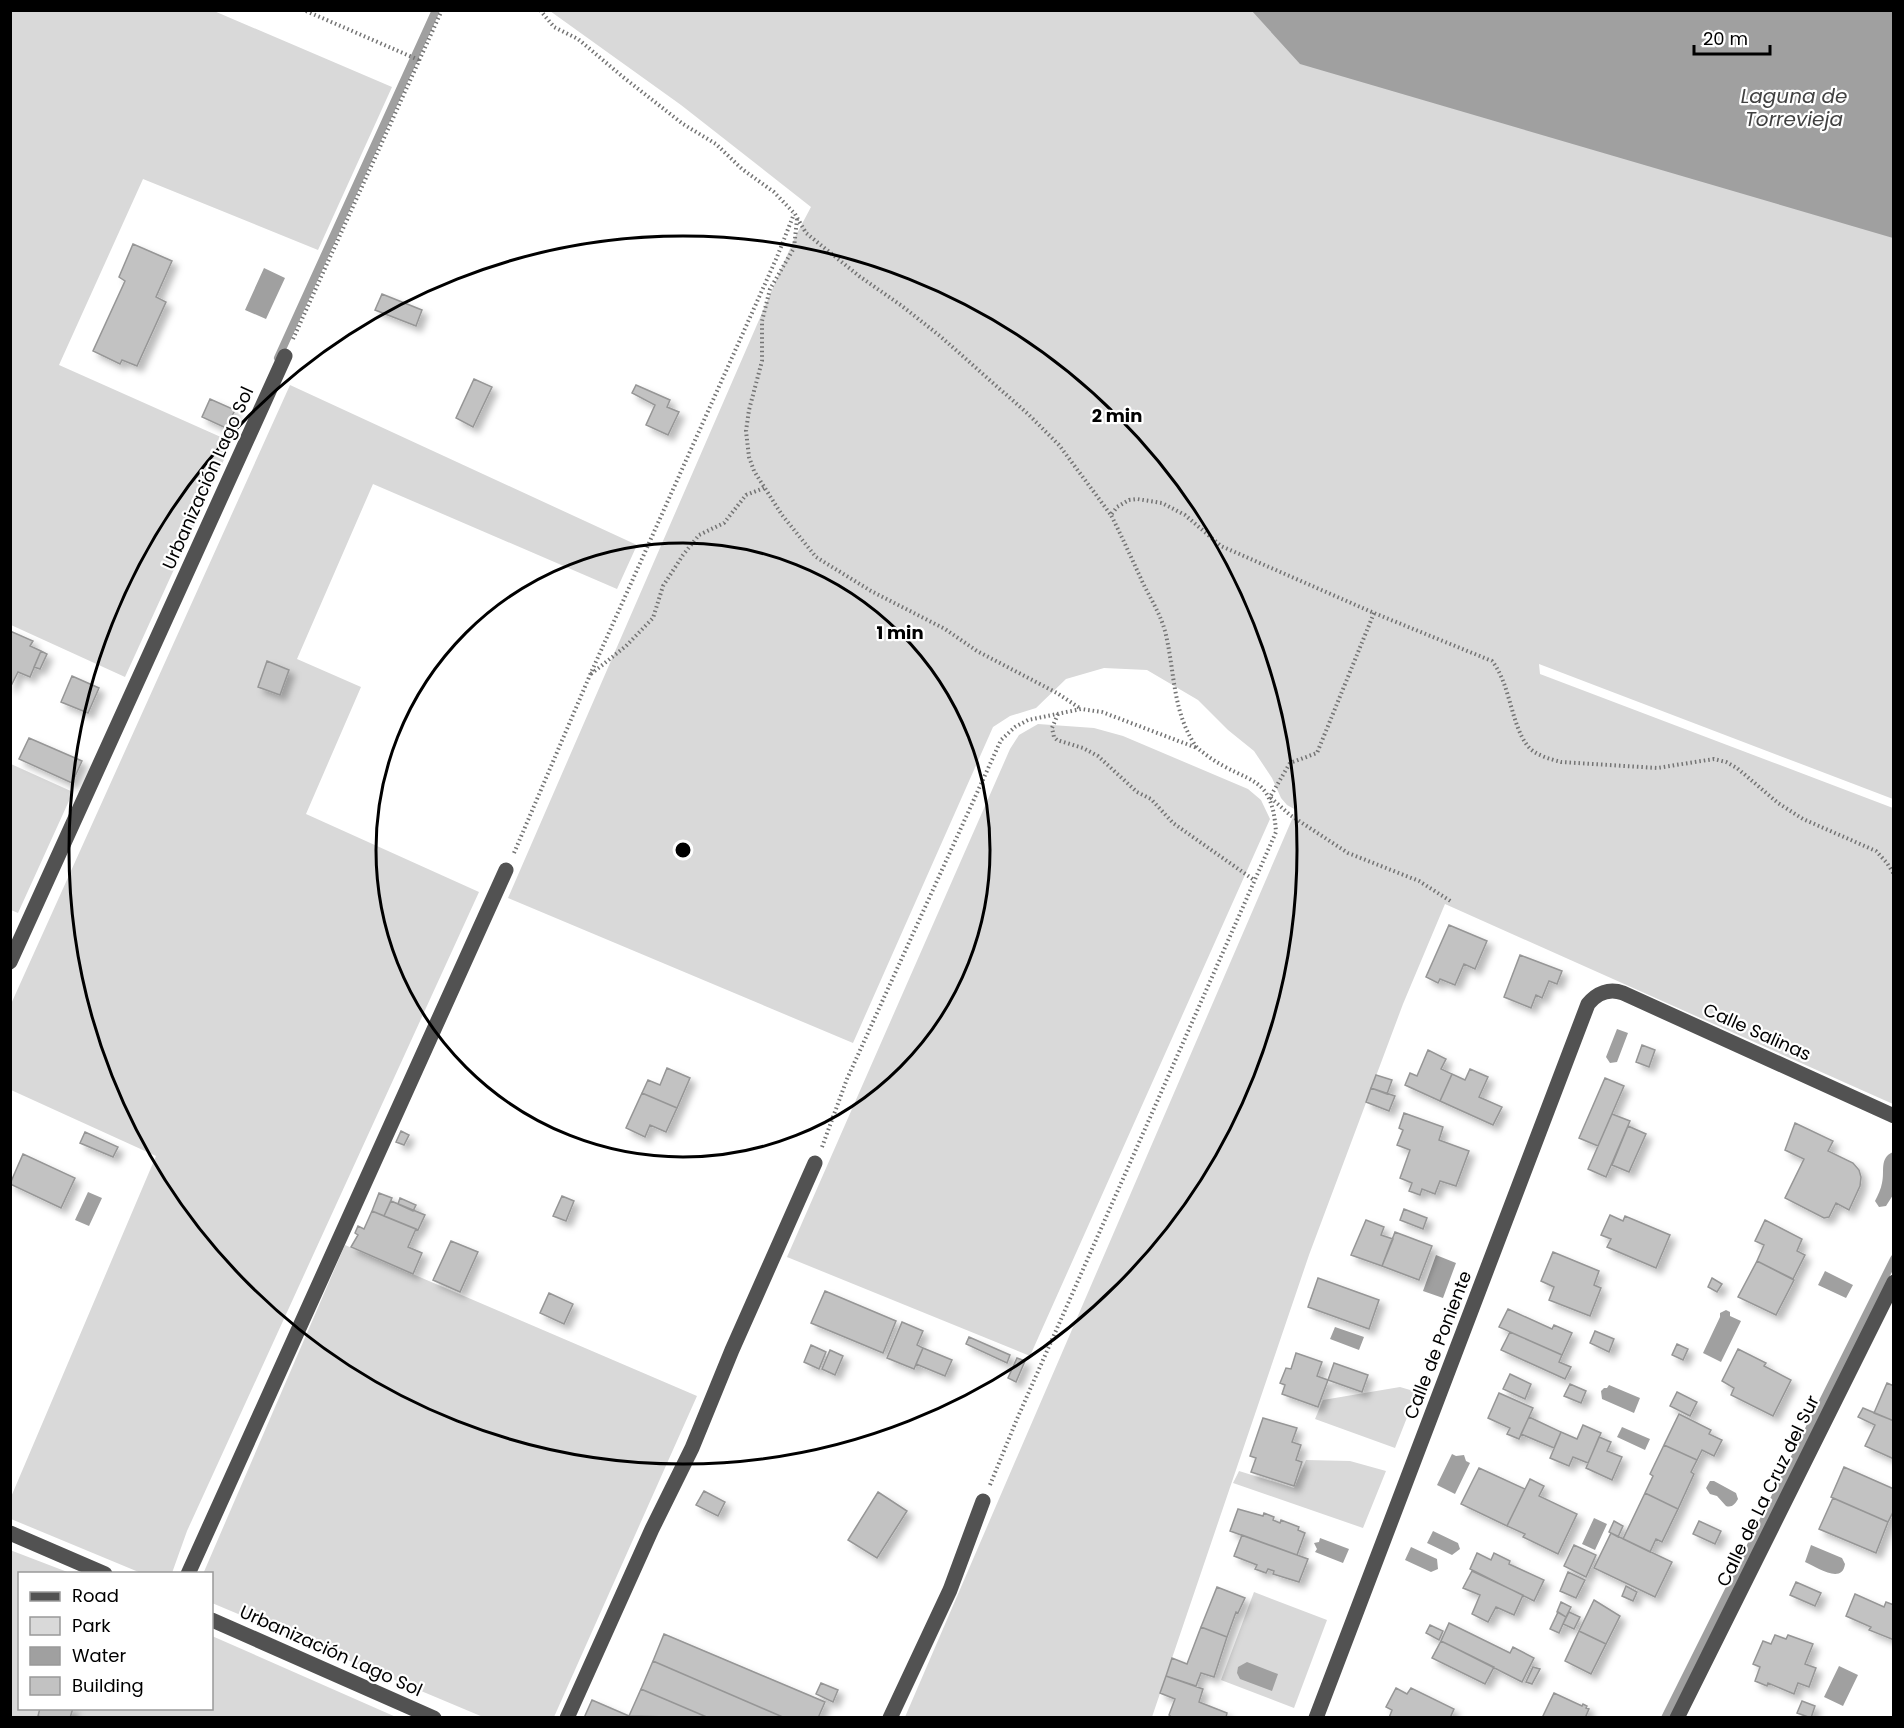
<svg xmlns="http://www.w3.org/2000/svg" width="1904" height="1728" viewBox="0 0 1904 1728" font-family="Poppins,sans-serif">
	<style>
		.green { fill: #d9d9d9 }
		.water { fill: #a0a0a0 }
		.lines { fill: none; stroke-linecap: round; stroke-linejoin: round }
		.stream { stroke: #a0a0a0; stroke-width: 8 }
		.building { fill: #c2c2c2; stroke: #969696; stroke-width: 1.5; filter: url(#shadow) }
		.path { stroke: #747474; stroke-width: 4; stroke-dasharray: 1.5 3; stroke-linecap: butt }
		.minor { stroke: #525252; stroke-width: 15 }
		.ring { fill: none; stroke: #000; stroke-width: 3 }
		.labels { text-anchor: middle; stroke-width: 4.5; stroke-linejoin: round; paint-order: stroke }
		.street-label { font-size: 18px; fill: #000; stroke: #fff }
		.water-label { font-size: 20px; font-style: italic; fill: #414141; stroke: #fff }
		.centre { fill: #000; stroke: #fff; stroke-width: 3 }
		.ring-label { font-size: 18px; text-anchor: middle; font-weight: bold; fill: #000; stroke: #fff; stroke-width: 4.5; stroke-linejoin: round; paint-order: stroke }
	</style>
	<defs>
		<filter id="shadow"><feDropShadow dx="5.5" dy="5.5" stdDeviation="3" flood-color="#0004"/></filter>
	</defs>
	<rect width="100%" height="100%" fill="#fff"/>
	<path class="green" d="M12 11H214L392 87 318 250 143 179 59 365 232 442 125 677 11 625Z
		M550 11H1893V799L1539 664 1540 674 1893 808V1104L1445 904 1403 1004 1309 1255 1152 1717H905L1296 810 1287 805 1281 798 1272 778 1254 751 1228 730 1198 700 1147 670 1104 668 1066 679 1036 708 1010 716 993 727 853 1043 508 898 795 237 811 207 681 105Z
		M290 385 637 545 617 589 373 484 297 659 361 687 306 814 479 892 187 1531 172 1573H141L11 1519V1497L156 1156 11 1090V1004Z
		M1038 724 1094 728 1123 736 1248 789 1261 800 1270 819 1030 1356 787 1257 1010 749 1019 735Z
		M11 764 73 792 18 913 11 910Z
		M345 1245 697 1396 554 1717H483L212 1603V1574H203Z
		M1400 1387 1417 1392 1395 1448 1315 1419 1323 1400Z
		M1306 1460 1350 1461 1386 1471 1363 1528 1233 1483 1239 1471 1294 1488Z
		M10 1550 70 1573 20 1574V1708H212V1636L396 1717H11Z
		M1254 1592 1327 1620 1294 1708 1221 1680Z"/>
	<path class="water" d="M1252 11H1893V238L1300 64Z
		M264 268 285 278 266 319 245 310Z
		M1617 1029 1628 1033 1617 1062 1610 1063 1606 1057Z
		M1893 1152V1195L1886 1206 1879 1207 1875 1201C1878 1195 1881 1189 1882 1183 1885 1171 1879 1158 1893 1152Z
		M88 1192 102 1198 89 1226 75 1220Z
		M1436 1255 1456 1263 1443 1298 1423 1291Z
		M1825 1271 1853 1285 1846 1298 1818 1285Z
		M1726 1310 1730 1312V1316L1741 1321 1721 1362 1703 1353 1720 1317V1313Z
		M1335 1327 1364 1337 1359 1350 1330 1339Z
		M1609 1385 1640 1398 1634 1413 1602 1399 1601 1391 1604 1388H1607Z
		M1622 1427 1650 1439 1645 1450 1617 1437Z
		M1452 1454 1456 1456 1464 1455 1466 1461 1470 1463 1455 1494 1437 1485Z
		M1710 1481H1714L1736 1493 1738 1499C1735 1504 1732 1508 1726 1506L1717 1496 1710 1494 1706 1488Z
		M1594 1518 1607 1524 1595 1550 1582 1544Z
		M1433 1531 1458 1543 1460 1549 1452 1555 1427 1543Z
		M1320 1538 1349 1549 1343 1563 1315 1552 1317 1549 1314 1543 1319 1542Z
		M1811 1545 1842 1558 1845 1564C1842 1585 1817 1567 1805 1562Z
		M1411 1547 1437 1559 1438 1569 1431 1572 1405 1560Z
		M1247 1662 1278 1674 1272 1691 1240 1679 1237 1673 1238 1667Z
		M1839 1666 1858 1675 1843 1706 1824 1697Z"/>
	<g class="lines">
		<path class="stream" d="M278 358 436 10
			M1665 1718 1894 1259"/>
	</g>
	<path class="building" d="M133 244 172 261 156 297 166 302 137 366 122 360 120 364 93 351 125 281 119 277Z
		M382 294 422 310 416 326 375 310Z
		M474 379 492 387 473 427 456 418Z
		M636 385 670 400 667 407 679 412 668 435 646 425 655 405 632 393Z
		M210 399 235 410 226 428 202 417Z
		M10 631 33 641 30 646 41 651 30 677 18 672 10 688Z
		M41 651 47 654 40 669 34 667Z
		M267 661 289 670 280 695 258 687Z
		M72 676 99 688 88 713 61 702Z
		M29 738 82 761 72 783 19 759Z
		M1449 925 1487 941 1475 969 1464 964 1455 985 1440 979 1438 983 1426 977Z
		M1520 955 1562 971 1557 984 1549 981 1542 998 1536 995 1531 1008 1504 997Z
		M1642 1045 1655 1050 1649 1067 1636 1062Z
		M1428 1050 1446 1059 1441 1069 1452 1074 1440 1101 1405 1085 1410 1073 1417 1076Z
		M667 1068 690 1078 677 1108 642 1093 648 1080 660 1085Z
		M1470 1069 1488 1077 1479 1097 1502 1107 1493 1125 1440 1101 1452 1074 1465 1080Z
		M1376 1075 1392 1080 1387 1094 1371 1088Z
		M1605 1078 1624 1086 1598 1146 1579 1138Z
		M1371 1088 1395 1096 1389 1111 1366 1102Z
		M642 1093 677 1108 666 1132 650 1125 645 1137 626 1128Z
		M1404 1113 1443 1127 1439 1140 1469 1151 1456 1186 1440 1181 1435 1194 1422 1189 1420 1195 1409 1191 1412 1183 1400 1178 1410 1150 1397 1145 1403 1130 1399 1128Z
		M1612 1114 1630 1121 1606 1177 1588 1169Z
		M1795 1123 1833 1141 1828 1151 1853 1163 1859 1170 1861 1177 1860 1186 1849 1210 1836 1203 1829 1217 1824 1218 1785 1198 1804 1159 1785 1150Z
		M1628 1126 1646 1134 1629 1172 1612 1165Z
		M401 1131 409 1135 404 1145 396 1142Z
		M85 1132 118 1147 113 1157 80 1143Z
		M23 1154 75 1178 61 1208 10 1184Z
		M379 1193 392 1198 384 1216 372 1211Z
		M562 1196 574 1201 566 1221 553 1216Z
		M400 1198 416 1205 413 1211 398 1204Z
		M391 1201 425 1215 418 1230 384 1216Z
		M1404 1209 1427 1218 1423 1229 1400 1220Z
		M372 1211 416 1229 408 1247 422 1253 413 1274 351 1247 358 1235 355 1233 358 1226 364 1229Z
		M1610 1215 1623 1221 1625 1216 1670 1235 1656 1268 1607 1247 1611 1239 1601 1235Z
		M1366 1220 1384 1227 1381 1235 1393 1239 1382 1266 1351 1255Z
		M1765 1220 1802 1239 1797 1251 1805 1255 1793 1279 1757 1261 1764 1245 1755 1241Z
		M1395 1232 1432 1246 1419 1280 1382 1266Z
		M451 1241 478 1252 460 1292 433 1280Z
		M1553 1252 1599 1271 1594 1285 1601 1288 1590 1316 1549 1300 1554 1287 1541 1281Z
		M1757 1261 1794 1280 1776 1315 1738 1297Z
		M1318 1278 1379 1300 1369 1329 1308 1307Z
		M1712 1278 1722 1284 1717 1292 1708 1287Z
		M825 1291 896 1321 883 1353 811 1323Z
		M549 1293 573 1304 564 1324 540 1313Z
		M1508 1309 1552 1329 1554 1325 1572 1333 1562 1355 1499 1327Z
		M902 1322 923 1331 917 1345 923 1348 914 1369 887 1358Z
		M1595 1331 1614 1339 1609 1352 1590 1343Z
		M1510 1332 1562 1355 1559 1362 1571 1367 1565 1379 1501 1350Z
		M969 1337 1010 1355 1007 1363 966 1344Z
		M1677 1344 1688 1349 1683 1360 1672 1355Z
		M811 1345 826 1352 819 1369 804 1362Z
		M923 1348 952 1360 945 1376 916 1364Z
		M1738 1349 1766 1363 1764 1366 1791 1380 1773 1416 1731 1395 1734 1388 1722 1381Z
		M830 1350 843 1356 835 1375 822 1369Z
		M1296 1353 1322 1362 1317 1376 1328 1380 1318 1407 1282 1394 1285 1385 1280 1383 1286 1368 1291 1369Z
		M1017 1358 1025 1361 1016 1382 1008 1378Z
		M1334 1363 1368 1375 1362 1392 1328 1380Z
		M1510 1374 1531 1384 1525 1399 1503 1389Z
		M1887 1383 1894 1386V1421L1874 1413Z
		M1570 1384 1586 1391 1581 1403 1564 1396Z
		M1677 1392 1697 1402 1690 1416 1670 1406Z
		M1499 1393 1533 1408 1519 1439 1507 1434 1510 1428 1488 1418Z
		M1863 1408 1894 1421V1459L1865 1446 1875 1425 1858 1417Z
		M1679 1414 1711 1430 1709 1434 1722 1440 1714 1456 1702 1450 1697 1460 1664 1445Z
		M1529 1417 1561 1432 1554 1448 1521 1434Z
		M1263 1418 1297 1428 1292 1442 1301 1445 1296 1460 1302 1462 1294 1486 1251 1472 1256 1458 1250 1456Z
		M1583 1425 1601 1433 1588 1463 1573 1457 1569 1466 1550 1458 1561 1432 1577 1439Z
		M1599 1437 1611 1442 1607 1451 1622 1457 1612 1480 1586 1468Z
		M1664 1445 1697 1460 1691 1472 1694 1474 1678 1509 1645 1493 1653 1476 1650 1474Z
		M1844 1467 1894 1489V1510L1888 1522 1831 1497Z
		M1479 1468 1525 1489 1507 1526 1461 1504Z
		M1530 1479 1544 1486 1539 1496 1577 1514 1558 1554 1523 1537 1525 1534 1507 1526Z
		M704 1491 725 1502 718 1516 696 1505Z
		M878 1492 907 1511 877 1558 848 1540Z
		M1645 1493 1678 1509 1662 1542 1656 1539 1650 1552 1623 1539Z
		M1833 1498 1888 1522 1876 1553 1819 1529Z
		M1238 1509 1263 1516 1264 1513 1274 1517 1273 1520 1280 1523 1281 1520 1299 1527 1298 1530 1305 1533 1297 1555 1230 1531Z
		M1614 1521 1623 1526 1618 1537 1609 1532Z
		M1699 1521 1721 1531 1715 1544 1693 1534Z
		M1611 1533 1672 1562 1655 1597 1594 1568Z
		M1242 1535 1308 1559 1299 1582 1273 1574 1274 1571 1268 1569 1266 1573 1255 1569 1257 1565 1234 1556Z
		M1574 1545 1596 1555 1586 1577 1564 1566Z
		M1477 1553 1491 1560 1494 1553 1510 1561 1509 1564 1544 1580 1534 1601 1470 1569Z
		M1472 1571 1523 1595 1514 1615 1496 1607 1488 1622 1472 1614 1480 1595 1463 1588Z
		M1568 1572 1585 1580 1576 1598 1560 1591Z
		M1796 1582 1821 1593 1815 1606 1790 1595Z
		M1626 1586 1637 1592 1633 1601 1622 1596Z
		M1217 1587 1245 1598 1238 1613 1236 1612 1227 1637 1201 1627Z
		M1855 1594 1884 1607 1886 1602 1894 1605V1640L1869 1630 1871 1627 1846 1616Z
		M1594 1600 1620 1616 1606 1644 1579 1631Z
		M1561 1602 1571 1607 1566 1617 1557 1612Z
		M1558 1612 1566 1617 1559 1633 1550 1629Z
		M1569 1612 1580 1617 1574 1629 1563 1624Z
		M1449 1623 1510 1653 1513 1647 1534 1658 1522 1682 1441 1641Z
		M1430 1625 1443 1631 1439 1640 1426 1633Z
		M1201 1627 1227 1637 1214 1677 1201 1673 1196 1686 1166 1676 1172 1658 1187 1664Z
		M1579 1631 1606 1644 1591 1674 1565 1661Z
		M664 1634 825 1702 818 1718H785L653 1661Z
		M1775 1635 1786 1639 1788 1635 1813 1644 1805 1664 1816 1668 1809 1687 1798 1683 1794 1694 1768 1683 1767 1686 1755 1681 1760 1667 1753 1664 1763 1641 1771 1644Z
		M1441 1641 1494 1667 1485 1684 1432 1658Z
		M653 1661 785 1718H709L641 1689Z
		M1533 1667 1540 1669 1532 1684 1526 1682Z
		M1166 1676 1203 1689 1199 1702 1227 1713 1226 1718H1173L1169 1715 1175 1699 1160 1693Z
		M821 1683 838 1690 833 1702 816 1694Z
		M1396 1688 1407 1694 1411 1688 1454 1709 1450 1718H1389L1392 1710 1386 1707Z
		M641 1689 709 1718 629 1716Z
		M1554 1693 1582 1706 1583 1704 1587 1706 1586 1708 1589 1709 1585 1718H1542Z
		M592 1700 629 1716 633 1718H584Z
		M1802 1701 1815 1706 1811 1718 1797 1713Z
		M40 1708H73L70 1718H44L38 1716Z"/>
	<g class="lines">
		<path class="path" d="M540 10 554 27 578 39 623 77 683 124 716 144 742 169 774 192 795 214 806 233 859 276 902 306 940 336 1028 414 1059 445 1111 515 1117 507 1129 500 1137 499 1162 503 1185 515 1221 546 1374 613 1492 661C1510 683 1511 724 1527 745 1534 755 1550 759 1561 762L1657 768 1714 759 1726 762 1737 768 1778 803 1803 819 1876 851 1887 863 1894 874
			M306 11 419 60
			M797 219 794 248 770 289 762 321V361L749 410 746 431 749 457 754 471 782 515 816 557 871 591 945 629 977 651 1057 693 1081 709
			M293 339 442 10
			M1374 613 1317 753 1290 763 1270 797 1290 815 1348 853 1419 881 1452 902
			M591 674 626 646 653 618 663 586 683 555 699 535 724 523 746 495 764 488
			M1058 714 1052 728 1054 737 1057 740 1083 748 1098 756 1137 792 1151 799 1173 823 1254 880
			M514 853 590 675 777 257 794 214
			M822 1147 847 1079 1001 740 1015 727 1028 720 1081 709 1102 712 1197 748
			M990 1485 1017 1419 1276 832C1272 773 1249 785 1209 757 1204 753 1199 750 1195 745 1172 710 1175 671 1165 631 1160 613 1150 598 1142 581 1132 559 1122 537 1111 515"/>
		<path class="minor" d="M10 962 285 356
			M10 1533 105 1574
			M188 1574 506 870
			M212 1620 434 1718
			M567 1718 652 1529 692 1448 732 1350 815 1163
			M890 1718 950 1590 983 1501
			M1316 1718 1588 1004C1597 993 1609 988 1623 993L1894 1116
			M1677 1718 1894 1282"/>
	</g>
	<g class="ring">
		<circle cx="683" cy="850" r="307"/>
		<circle cx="683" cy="850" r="614"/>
	</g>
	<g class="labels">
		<g class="street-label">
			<text transform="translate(208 478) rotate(-66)" y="6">Urbanización Lago Sol</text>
			<text transform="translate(1757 1032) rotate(24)" y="6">Calle Salinas</text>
			<text transform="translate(1438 1345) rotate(-69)" y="6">Calle de Poniente</text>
			<text transform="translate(1768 1491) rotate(-64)" y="6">Calle de La Cruz del Sur</text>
			<text transform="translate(331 1651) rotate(24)" y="6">Urbanización Lago Sol</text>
		</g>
		<g class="water-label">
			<text x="1794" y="103">Laguna de<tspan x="1794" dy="23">Torrevieja</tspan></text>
		</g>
	</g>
	<circle cx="683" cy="850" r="9" class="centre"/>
	<g class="ring-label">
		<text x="1117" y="422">2 min</text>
		<text x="900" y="639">1 min</text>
	</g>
	<rect width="1904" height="1728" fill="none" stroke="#000000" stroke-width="24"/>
	<rect x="18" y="1572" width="195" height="138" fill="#ffffff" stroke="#999999" stroke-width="1.5"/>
	<rect x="30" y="1592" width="30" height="9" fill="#525252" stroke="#999999" stroke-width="1.5"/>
	<text x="72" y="1602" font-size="18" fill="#000000">Road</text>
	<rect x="30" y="1617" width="30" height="18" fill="#d9d9d9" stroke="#999999" stroke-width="1.5"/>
	<text x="72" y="1632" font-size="18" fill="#000000">Park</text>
	<rect x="30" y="1647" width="30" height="18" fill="#a0a0a0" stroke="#999999" stroke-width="1.5"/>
	<text x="72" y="1662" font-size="18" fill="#000000">Water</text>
	<rect x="30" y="1677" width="30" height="18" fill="#c2c2c2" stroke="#999999" stroke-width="1.5"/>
	<text x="72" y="1692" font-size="18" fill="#000000">Building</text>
	<path d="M1694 45v9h76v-9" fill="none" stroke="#000000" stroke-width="3"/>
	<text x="1703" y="45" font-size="18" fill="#000000" stroke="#ffffff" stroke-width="4.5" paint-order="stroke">20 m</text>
</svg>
